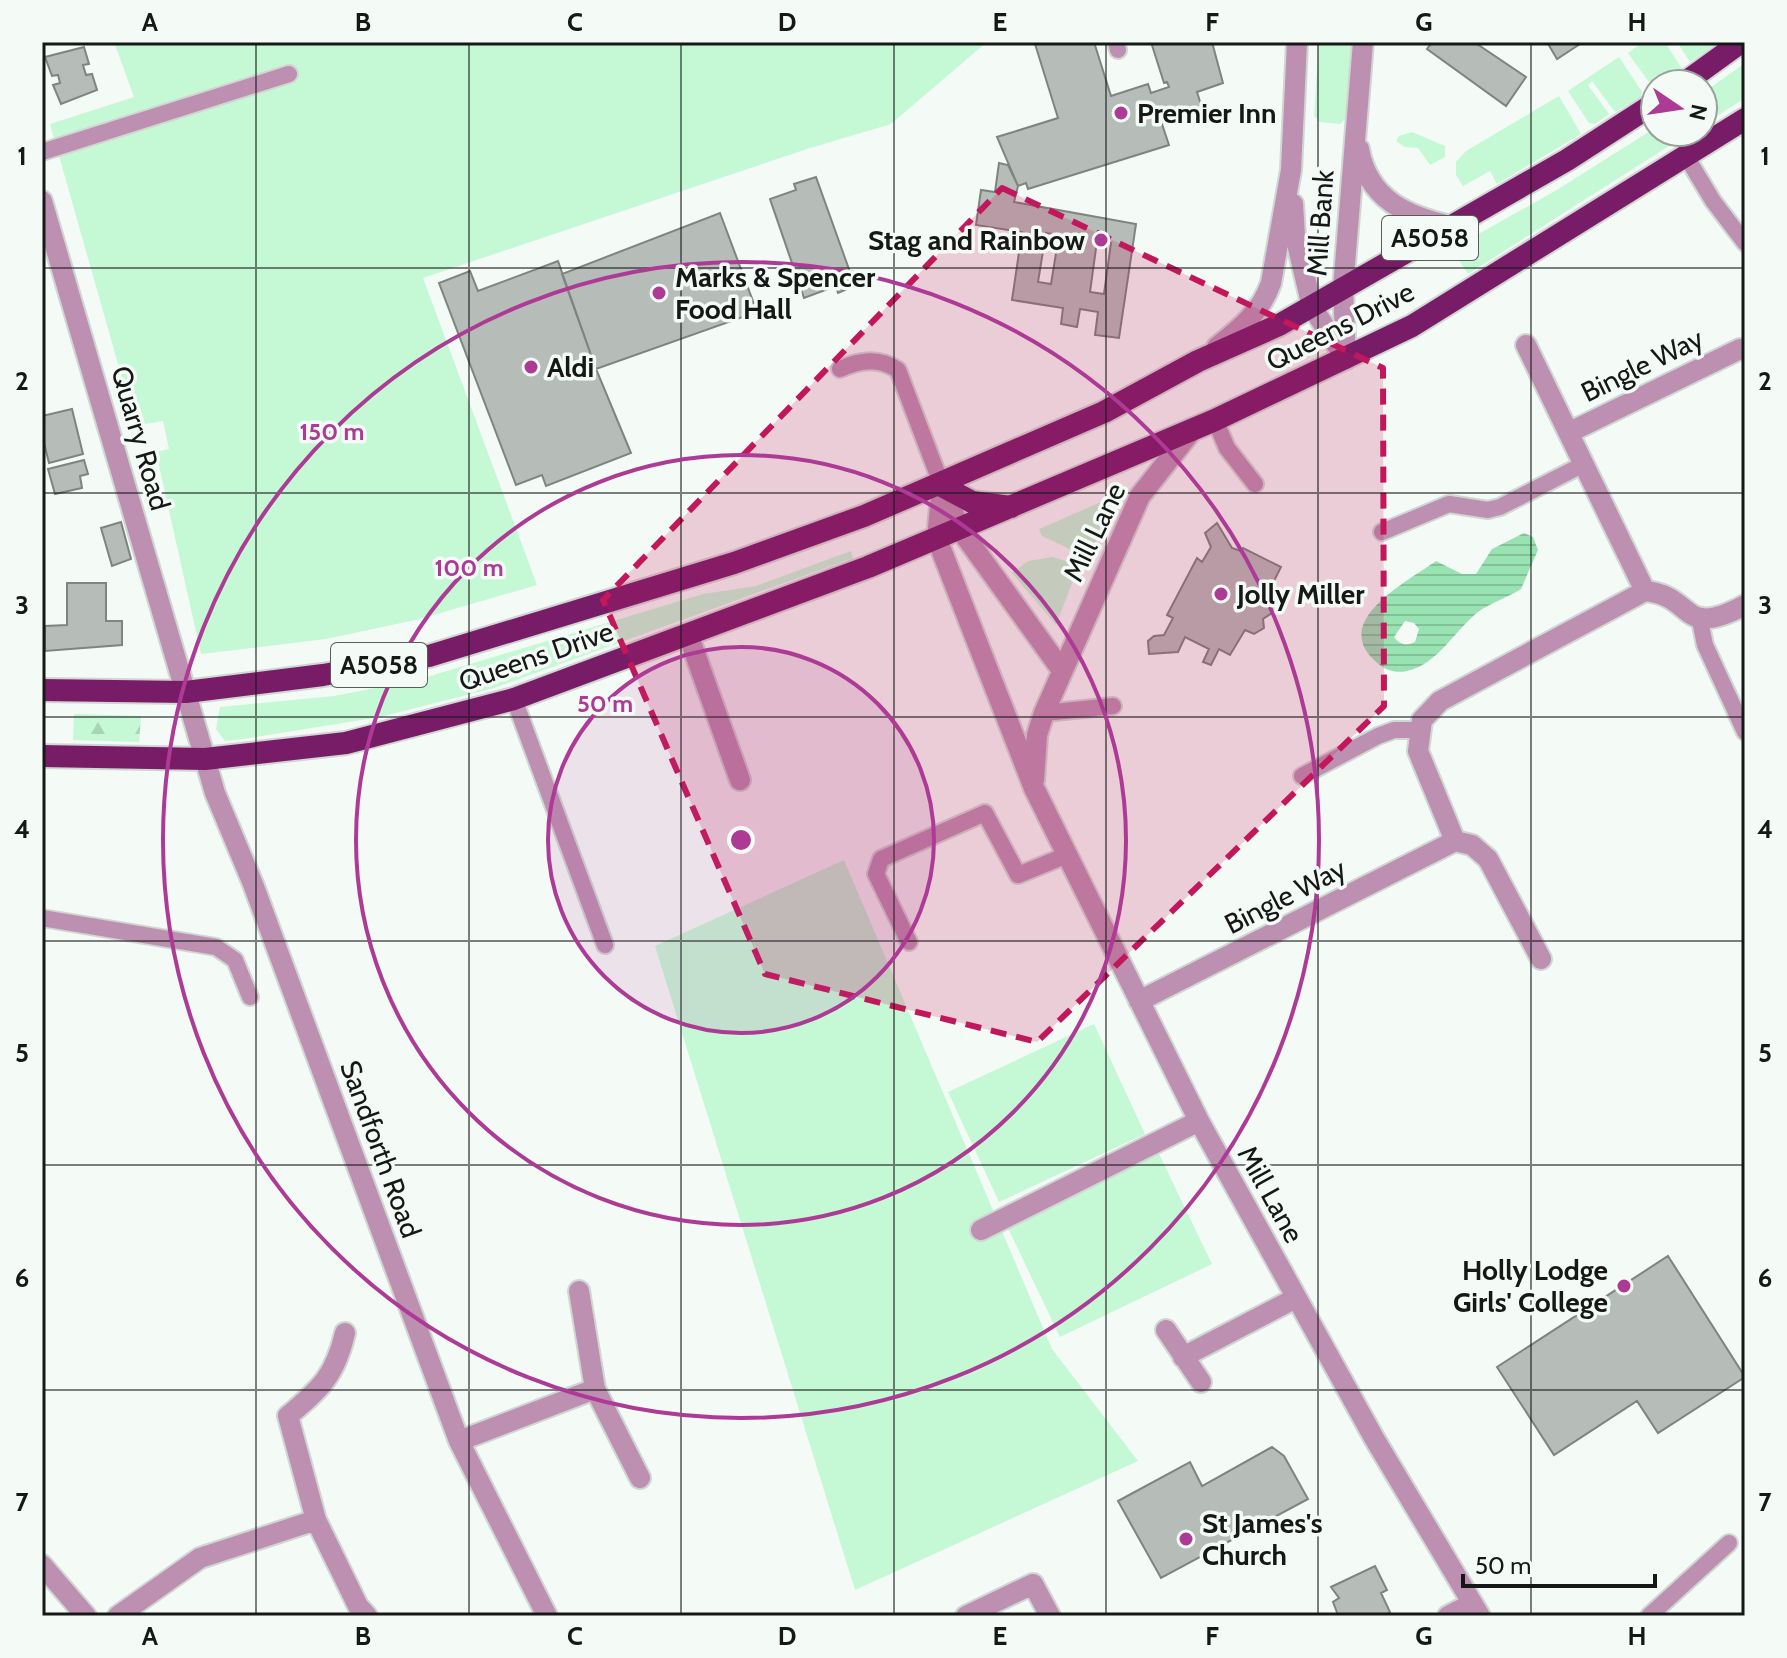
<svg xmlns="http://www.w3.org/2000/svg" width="1787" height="1658" viewBox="0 0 1787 1658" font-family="Cabin,sans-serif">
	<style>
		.green { fill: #c5f8d5 }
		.forest { fill: url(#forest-firs) }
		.water { fill: url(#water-rules); fill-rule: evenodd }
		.building { fill: #b6bcb8; stroke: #7e8480; stroke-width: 2; fill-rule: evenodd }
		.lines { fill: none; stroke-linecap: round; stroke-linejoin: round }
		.service-casing { stroke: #d0d6d2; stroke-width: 20 }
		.minor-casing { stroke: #d0d6d2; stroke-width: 24 }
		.tertiary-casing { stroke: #d0d6d2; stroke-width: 24 }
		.trunk-casing { stroke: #d0d6d2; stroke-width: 26 }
		.service { stroke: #bd8fb1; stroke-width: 16 }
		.minor { stroke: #bd8fb1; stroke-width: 20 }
		.tertiary { stroke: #bd8fb1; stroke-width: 20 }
		.trunk { stroke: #791c68; stroke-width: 22 }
		.marked { fill: #c2185b; fill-opacity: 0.2; stroke: #c2185b; stroke-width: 6; stroke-dasharray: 16 10; stroke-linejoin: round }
		.grid { fill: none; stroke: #161817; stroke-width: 2; stroke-opacity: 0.55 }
		.ring { fill: none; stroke: #ad3b96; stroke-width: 4 }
		.poi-dot { fill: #ad3b96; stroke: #f4faf6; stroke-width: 3 }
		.labels { text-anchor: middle; stroke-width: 7; stroke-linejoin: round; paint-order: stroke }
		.shield { fill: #f4faf6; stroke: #595c5a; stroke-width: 2 }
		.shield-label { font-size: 26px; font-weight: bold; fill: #161817 }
		.poi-label { font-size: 28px; font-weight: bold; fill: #161817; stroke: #f4faf6; text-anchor: start }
		.street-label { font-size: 28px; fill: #161817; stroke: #f4faf6 }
		.centre { fill: #ad3b96; stroke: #f4faf6; stroke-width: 4 }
		.ring-label { font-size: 24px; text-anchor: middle; font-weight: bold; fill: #ad3b96; stroke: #f4faf6; stroke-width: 7; stroke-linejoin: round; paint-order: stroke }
		.neatline { fill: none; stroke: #161817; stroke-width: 3 }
		.grid-label { font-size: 26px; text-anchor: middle; font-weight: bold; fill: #161817 }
	</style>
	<defs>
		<pattern id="forest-firs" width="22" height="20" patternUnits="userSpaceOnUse" patternTransform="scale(2)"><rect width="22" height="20" fill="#c5f8d5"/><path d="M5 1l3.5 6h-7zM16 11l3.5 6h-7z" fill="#a8d4b6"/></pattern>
		<pattern id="water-rules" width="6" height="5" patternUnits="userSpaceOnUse" patternTransform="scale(2)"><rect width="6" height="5" fill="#99e3b3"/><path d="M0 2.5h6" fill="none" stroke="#83c299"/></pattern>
	</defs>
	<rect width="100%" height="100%" fill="#f4faf6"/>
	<path class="green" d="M114 42H987L891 124 807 149 423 278 537 585 420 619 326 639 201 654 156 452 169 449 163 421 145 424 140 408 131 410 50 124 134 97Z
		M1319 42H1352L1345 119 1340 124 1320 122 1314 116Z
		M1643 42H1665L1682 69 1655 84 1654 89 1628 53Z
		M1677 42H1719L1690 62Z
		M1619 57 1642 92 1641 97 1615 112 1592 81 1588 85 1609 114 1595 124 1589 123 1568 91Z
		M1745 63V98L1703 125V93Z
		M1559 96 1581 134 1497 184 1490 171 1463 186 1456 175V162L1466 151Z
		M1655 128V132H1691L1468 274 1452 249 1555 191Z
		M1412 132 1445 146V157L1430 165 1418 148 1405 147 1396 141 1399 136Z
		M1115 496 1089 558 1042 536 1039 529Z
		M851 551 853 558 494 688 380 717 243 739 225 741 216 729 220 707 334 696 417 680 703 594 756 586Z
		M1052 557 1079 565 1056 625 1012 573 1028 561Z
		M844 860 1052 1349 1138 1461 855 1590 655 946Z
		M1094 1024 1145 1134 999 1202 948 1092Z
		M1159 1154 1212 1264 1060 1337 1007 1226Z"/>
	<path class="forest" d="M74 714 141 716 139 742 73 740Z"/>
	<path class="water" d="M1524 533 1533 537 1538 550 1521 589C1507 598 1492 602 1478 612 1456 629 1437 665 1407 671 1394 674 1383 669 1374 660 1331 620 1410 580 1436 561L1462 574H1476L1492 549ZM1405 621 1414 623 1419 629 1415 642C1406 646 1400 645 1394 637Z"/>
	<path class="building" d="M1041 42H1094L1111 96 1148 84 1151 93 1169 87 1167 82 1164 83 1151 42H1212L1223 83 1197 92 1202 108 1161 121 1169 145 1028 189 1026 183 1018 186 997 137 1058 118 1035 44Z
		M1432 42H1474L1526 77 1506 106 1427 49Z
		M1547 42H1583L1557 59Z
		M84 47 89 64 83 65 86 75 92 74 97 90 61 104 53 85 60 83 58 75 52 76 45 57Z
		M999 163 1008 165 1018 186 1014 202 1136 224 1119 338 1095 335 1098 312 1080 309 1077 327 1061 324 1063 308 1012 300 1022 232 976 225 981 190 995 192ZM1046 233 1059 235 1051 284 1038 282ZM1097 241 1111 243 1104 294 1090 292Z
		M816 177 855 286 838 293 836 286 804 298 770 199 796 190 794 184Z
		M720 213 757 312 596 369 562 274Z
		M558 261 596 369 631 453 546 486 542 475 516 485 439 283 470 271 478 291Z
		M72 409 83 454 49 463 42 435V416Z
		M84 460 88 474 80 476 82 488 55 494 48 469Z
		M121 522 131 559 112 566 101 528Z
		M1217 523 1232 548 1241 551 1243 548 1281 567 1269 591 1265 589 1262 596 1271 601 1272 613 1263 619 1264 628 1254 634 1245 630 1230 655 1219 649 1211 665 1203 662 1209 649 1185 637 1178 652 1149 654 1148 641 1154 636 1164 635 1173 618 1167 615 1197 558 1202 562 1211 547 1205 533Z
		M67 583H106V621H122V645L45 651V626L67 625Z
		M1668 1256 1745 1377 1658 1433 1637 1401 1554 1455 1497 1367Z
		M1272 1447 1284 1456 1308 1499 1161 1578 1118 1501 1190 1462 1202 1486Z
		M1375 1566 1387 1590 1381 1593 1390 1612 1383 1616 1338 1615 1333 1602 1339 1598 1331 1587Z"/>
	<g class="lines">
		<g class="service-casing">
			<path id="service" d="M1116 42 1118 50
				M42 152 289 74
				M1686 156 1713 201 1745 243
				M840 369C860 360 879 357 898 370L942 486
				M1215 420 1227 448 1255 484
				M1382 532 1449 504 1488 510 1500 507 1584 464
				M1700 621 1705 645 1745 732
				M514 699 605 945
				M1044 713 1113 706
				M1302 776 1378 736 1394 730H1420
				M42 918 216 947 235 960 250 997
				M909 942 876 874 881 859 985 813 1018 875 1067 855
				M1649 1616 1729 1543"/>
		</g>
		<g class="minor-casing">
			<path id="minor" d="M42 201 215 793 253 884 459 1441 547 1616
				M1526 345 1645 591
				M1570 432 1740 349
				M942 486 937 539 1034 788 1199 1121 1374 1438 1480 1616
				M943 489 960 529 1061 669
				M688 634 740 780
				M1034 780 1037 735 1044 713 1140 496 1193 429
				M1455 841 1472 845 1488 859 1541 959
				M1139 1001 1455 841 1418 751 1422 720 1440 701 1645 591C1696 596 1679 640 1745 605
				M981 1230 1199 1121
				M579 1291 595 1389 640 1478
				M1166 1330 1201 1382
				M345 1333C335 1376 321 1388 288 1416L316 1520 358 1606 367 1616
				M1183 1357 1296 1298
				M459 1441 595 1389
				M42 1565 86 1616
				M118 1616 200 1558 316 1520
				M966 1616 1033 1584 1050 1616
				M1448 1616 1471 1604"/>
		</g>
		<g class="tertiary-casing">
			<path id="tertiary" d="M1359 149C1368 199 1406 216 1451 226
				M1293 204 1295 235 1312 307 1346 359
				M1217 347C1241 328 1261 312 1271 283L1291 170 1297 42
				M1346 359 1343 289 1363 42"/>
		</g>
		<g class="trunk-casing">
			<path id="trunk" d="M1683 84 1741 42
				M942 486 972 502 1011 507
				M42 690 186 692 323 675 429 656 734 563 864 516 1104 412 1198 361 1279 325 1567 160 1655 103
				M42 756 205 759 346 743 514 699 868 567 1215 420 1412 326 1745 119"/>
		</g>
		<use href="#service" class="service"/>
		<use href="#minor" class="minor"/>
		<use href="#tertiary" class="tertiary"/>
		<use href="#trunk" class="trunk"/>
	</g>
	<path class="marked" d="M1002 188 1383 368 1384 706 1037 1042 765 974 603 600Z"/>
	<path class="grid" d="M256 42V1616M469 42V1616M681 42V1616M894 42V1616M1106 42V1616M1318 42V1616M1531 42V1616M42 268H1745M42 493H1745M42 717H1745M42 941H1745M42 1165H1745M42 1390H1745"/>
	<circle cx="741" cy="840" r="193" fill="#ad3b96" fill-opacity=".12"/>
	<g class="ring">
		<circle cx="741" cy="840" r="193"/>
		<circle cx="741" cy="840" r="385"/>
		<circle cx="741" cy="840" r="578"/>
	</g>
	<g class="poi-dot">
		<circle cx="1121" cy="113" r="8"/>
		<circle cx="1101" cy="240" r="8"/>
		<circle cx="659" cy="293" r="8"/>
		<circle cx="531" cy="367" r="8"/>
		<circle cx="1221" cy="594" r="8"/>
		<circle cx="1624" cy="1286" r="8"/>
		<circle cx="1186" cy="1539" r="8"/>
	</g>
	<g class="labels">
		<g class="shield">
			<rect x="1382" y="216" width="96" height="44" rx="6"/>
			<rect x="331" y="643" width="96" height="44" rx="6"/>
		</g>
		<g class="shield-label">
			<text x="1430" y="247">A5058</text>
			<text x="379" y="674">A5058</text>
		</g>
		<g class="poi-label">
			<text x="1137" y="123">Premier Inn</text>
			<text x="1085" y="250" text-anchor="end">Stag and Rainbow</text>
			<text x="675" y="287">Marks &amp; Spencer<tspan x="675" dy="32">Food Hall</tspan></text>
			<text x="547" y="377">Aldi</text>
			<text x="1237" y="604">Jolly Miller</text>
			<text x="1608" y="1280" text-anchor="end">Holly Lodge<tspan x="1608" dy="32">Girls' College</tspan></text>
			<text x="1202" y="1533">St James's<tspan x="1202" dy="32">Church</tspan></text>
		</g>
		<g class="street-label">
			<text transform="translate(1320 223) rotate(-86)" y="10">Mill Bank</text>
			<text transform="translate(1340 326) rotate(-27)" y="10">Queens Drive</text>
			<text transform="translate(1642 365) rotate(-26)" y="10">Bingle Way</text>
			<text transform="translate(141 438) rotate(74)" y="10">Quarry Road</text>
			<text transform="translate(1094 532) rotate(-64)" y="10">Mill Lane</text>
			<text transform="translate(536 656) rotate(-19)" y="10">Queens Drive</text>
			<text transform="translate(1285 896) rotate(-27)" y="10">Bingle Way</text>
			<text transform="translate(381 1149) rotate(70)" y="10">Sandforth Road</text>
			<text transform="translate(1271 1194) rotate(61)" y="10">Mill Lane</text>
		</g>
	</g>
	<circle cx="741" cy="840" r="12" class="centre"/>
	<g class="ring-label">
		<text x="332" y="440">150 m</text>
		<text x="469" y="576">100 m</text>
		<text x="605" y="712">50 m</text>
	</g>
	<rect width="1787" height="1658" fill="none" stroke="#f4faf6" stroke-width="88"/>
	<g transform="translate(1679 108) rotate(103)"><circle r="38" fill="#f4faf6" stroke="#9ba09d" stroke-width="2"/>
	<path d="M0-6L14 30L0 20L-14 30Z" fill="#ad3b96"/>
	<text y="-12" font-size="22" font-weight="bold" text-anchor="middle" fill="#161817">N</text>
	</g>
	<path d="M1463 1574v12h192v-12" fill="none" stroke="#161817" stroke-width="4"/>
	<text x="1475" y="1574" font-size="24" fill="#161817" stroke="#f4faf6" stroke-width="6" paint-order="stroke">50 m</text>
	<rect x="44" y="44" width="1699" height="1570" class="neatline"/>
	<g class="grid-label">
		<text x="150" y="31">A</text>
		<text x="363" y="31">B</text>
		<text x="575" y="31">C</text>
		<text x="787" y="31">D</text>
		<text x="1000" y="31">E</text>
		<text x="1212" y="31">F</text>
		<text x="1424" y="31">G</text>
		<text x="1637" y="31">H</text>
		<text x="22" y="165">1</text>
		<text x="1765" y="165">1</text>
		<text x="22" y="390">2</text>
		<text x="1765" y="390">2</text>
		<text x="22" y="614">3</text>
		<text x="1765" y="614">3</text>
		<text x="22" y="838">4</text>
		<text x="1765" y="838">4</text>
		<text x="22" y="1062">5</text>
		<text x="1765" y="1062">5</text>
		<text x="22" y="1287">6</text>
		<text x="1765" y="1287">6</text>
		<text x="22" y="1511">7</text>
		<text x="1765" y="1511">7</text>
		<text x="150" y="1645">A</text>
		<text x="363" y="1645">B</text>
		<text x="575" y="1645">C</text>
		<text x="787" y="1645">D</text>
		<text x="1000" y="1645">E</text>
		<text x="1212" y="1645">F</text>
		<text x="1424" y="1645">G</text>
		<text x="1637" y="1645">H</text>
	</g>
</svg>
